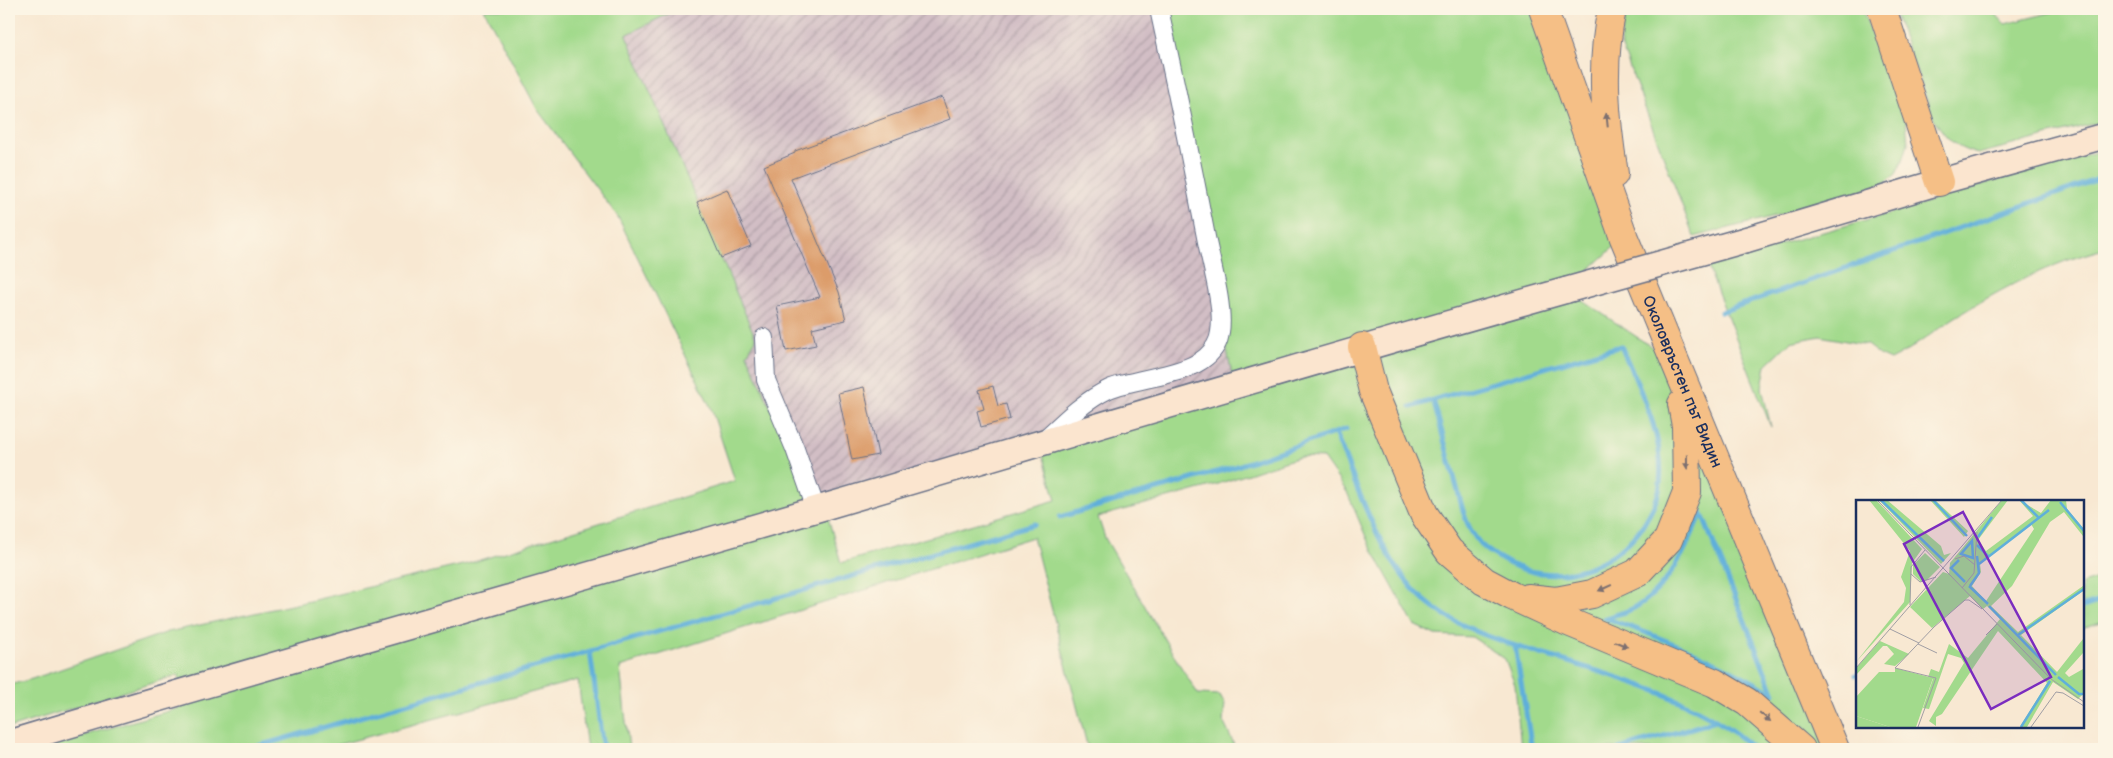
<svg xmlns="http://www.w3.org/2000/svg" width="2113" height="758" viewBox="0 0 2113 758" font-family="'Balsamiq Sans',sans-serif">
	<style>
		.industrial { fill: url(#industrial-furrows) }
		.green { fill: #a2da8c; stroke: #5e8475 }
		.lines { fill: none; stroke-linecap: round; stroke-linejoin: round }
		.stream { stroke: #5fafda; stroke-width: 5 }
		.building { fill: #dc9c6b }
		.minor-casing { stroke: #687087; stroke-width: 20 }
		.secondary-casing { stroke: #687087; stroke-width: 28 }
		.primary-casing { stroke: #687087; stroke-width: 30 }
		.minor { stroke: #fff; stroke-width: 18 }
		.secondary { stroke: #fbe5cf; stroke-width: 25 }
		.primary { stroke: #f5bf86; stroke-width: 28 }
		.secondary-bridge-casing { stroke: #687087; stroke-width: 28; stroke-linecap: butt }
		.secondary-bridge { stroke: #fbe5cf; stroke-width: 25 }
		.oneway { fill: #7d7070 }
		.labels { text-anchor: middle; stroke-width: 4; stroke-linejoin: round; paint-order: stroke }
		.street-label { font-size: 16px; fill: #1b2f5e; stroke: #fcf5e5 }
		.inset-river { fill: none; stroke: #5fafda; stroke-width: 2.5 }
		.inset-road { fill: none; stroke: #a09ea4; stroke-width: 1 }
		.view { fill: #7b2cbf; fill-opacity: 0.15; stroke: #7b2cbf; stroke-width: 2.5 }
		.inset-edge { fill: none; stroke: #1b2f5e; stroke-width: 2.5 }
	</style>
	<defs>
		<pattern id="industrial-furrows" width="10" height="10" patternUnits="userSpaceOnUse" patternTransform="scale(1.25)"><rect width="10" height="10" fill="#d2bec5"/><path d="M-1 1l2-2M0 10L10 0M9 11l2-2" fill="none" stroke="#aa9ba3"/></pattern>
	</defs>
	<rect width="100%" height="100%" fill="#fcf5e5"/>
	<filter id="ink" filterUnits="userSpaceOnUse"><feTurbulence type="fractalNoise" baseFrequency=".02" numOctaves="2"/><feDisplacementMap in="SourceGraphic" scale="10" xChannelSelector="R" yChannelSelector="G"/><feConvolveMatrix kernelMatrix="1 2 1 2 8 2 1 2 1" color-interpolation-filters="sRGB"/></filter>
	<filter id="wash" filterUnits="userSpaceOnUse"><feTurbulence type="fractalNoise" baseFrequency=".0096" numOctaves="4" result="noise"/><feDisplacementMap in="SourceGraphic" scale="20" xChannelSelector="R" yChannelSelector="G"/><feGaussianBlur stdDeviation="1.12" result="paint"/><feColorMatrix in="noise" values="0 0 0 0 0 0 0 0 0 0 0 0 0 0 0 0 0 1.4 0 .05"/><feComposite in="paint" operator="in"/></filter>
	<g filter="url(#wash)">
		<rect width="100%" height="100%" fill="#f8e8d2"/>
		<path class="industrial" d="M678 9H1159L1234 385 816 509 747 354 755 339 626 34Z"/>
		<path class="green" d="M484 9H678L626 35 756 339 747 354 815 509 825 507 841 563 1056 500 1040 444 1234 385 1159 9H1543L1624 238 1567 290 1674 362 1835 749H1727L1708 746 1698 749H1521L1515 685 1505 659 1472 637 1435 635 1414 625 1369 544 1347 492 1323 458 1299 457 1215 485 1098 517 1105 538 1176 659 1198 694 1220 695 1225 704 1223 721 1236 749H1088L1033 537 620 667 629 749H587L578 680 322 749H36L186 706 178 675 9 728V685L32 679 168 632 314 600 467 564 735 481 711 408 618 217 537 109Z
			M1627 9H1862L1906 120 1908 144 1903 160 1896 174 1883 184 1810 207 1694 237 1620 42Z
			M1893 9H1991L2005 24 2065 9H2104V121L1978 154C1955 148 1948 140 1935 121Z
			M2104 150V249C2050 263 2002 288 1954 318 1933 332 1913 349 1890 360L1881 356 1867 345 1820 336 1790 342 1766 365 1762 388 1771 427 1708 267 1749 253 1915 206 2015 174Z
			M2104 577V621L2082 628V584Z"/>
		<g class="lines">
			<path class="stream" d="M1721 312 2104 177
				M1411 407 1433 400 1621 346C1639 389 1665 435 1660 483 1660 493 1654 506 1649 515 1621 568 1553 591 1501 559 1491 553 1481 547 1475 537 1464 522 1461 501 1456 484 1448 456 1441 428 1433 400
				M1335 433C1358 487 1379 558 1423 599 1454 627 1499 641 1538 653 1610 675 1699 697 1754 749
				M1701 512 1774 694C1721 661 1664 638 1605 618 1614 615 1625 613 1634 608 1667 590 1689 546 1701 512Z
				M1060 517 1234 467 1346 429
				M2082 607 2104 600
				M1515 646 1532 749
				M590 651 603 749
				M1856 675H1857
				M248 749 1035 524
				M1619 749 1716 721"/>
		</g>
		<g id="blocks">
			<path class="building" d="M942 97 950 119 791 178 839 292 846 320 812 328 816 345 786 351 777 306 820 297 764 166 795 153V151Z
				M727 189 751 246 721 258 697 202Z
				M993 386 998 406 1006 404 1010 419 981 427 977 411 984 409 979 390Z
				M864 387 878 455 852 460 838 393Z"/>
		</g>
	</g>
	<g filter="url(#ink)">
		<use href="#blocks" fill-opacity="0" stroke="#687087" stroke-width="1"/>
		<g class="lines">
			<g class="minor-casing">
				<path id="minor" d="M764 338 766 380 795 449 816 509
					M1044 440C1064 421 1084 401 1109 389 1136 378 1184 376 1206 357 1213 351 1219 342 1220 332 1224 308 1212 266 1207 242 1192 164 1176 86 1159 9"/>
			</g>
			<g class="secondary-casing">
				<path id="secondary" d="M1745 240 1939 182 2104 136
					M9 743C282 661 557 585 831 505 1076 433 1321 359 1567 290"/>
			</g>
			<g class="primary-casing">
				<g id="primary">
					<path id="s1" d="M1543 9 1624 238 1835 749"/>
					<path d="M1612 9C1600 64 1605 119 1614 174"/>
					<path d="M1882 9 1939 182"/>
					<path d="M1362 347 1373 391 1424 514 1449 551 1484 581 1512 596 1566 621 1715 683 1747 702 1801 749"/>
					<path d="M1528 598 1556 601 1592 594 1637 573 1668 540 1687 492 1686 426 1682 404"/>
				</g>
			</g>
			<use href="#minor" class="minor"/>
			<use href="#secondary" class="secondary"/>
			<use href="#primary" class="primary"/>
			<g class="secondary-bridge-casing">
				<path id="secondary-bridge" d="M1567 290 1745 240"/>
			</g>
			<use href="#secondary-bridge" class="secondary-bridge"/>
		</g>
		<defs><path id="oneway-solid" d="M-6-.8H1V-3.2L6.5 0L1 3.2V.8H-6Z" transform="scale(1.25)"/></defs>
		<g class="oneway">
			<use href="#oneway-solid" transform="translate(1607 120) rotate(-96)"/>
			<use href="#oneway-solid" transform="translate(1687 462) rotate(89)"/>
			<use href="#oneway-solid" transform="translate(1605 588) rotate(156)"/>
			<use href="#oneway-solid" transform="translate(1621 644) rotate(23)"/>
			<use href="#oneway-solid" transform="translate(1765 717) rotate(39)"/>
		</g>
	</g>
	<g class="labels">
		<g class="street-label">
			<text dy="6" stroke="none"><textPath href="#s1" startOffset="398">Околовръстен път Видин</textPath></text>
		</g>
	</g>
	<g transform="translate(1856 500)">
		<rect width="228" height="228" fill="#f8e8d2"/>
		<path d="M13 0H20L66 49 56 63 54 102 0 162 48 102 50 88 45 77 54 51ZM23 0H31L85 46 88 55 95 53 85 64ZM74 0H79L112 31 108 37ZM146 0H152L122 40 130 51 177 16 163 0 185 13 195 0H210L211 9 227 28V36L208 12 194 22 156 86 135 106 162 132 227 86V91L165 135 201 172 227 139V153L209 173 213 177 227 169V194L222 199 197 182 171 227H164L191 183 142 131 86 214 80 217V226L73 221 108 163 105 158 92 154 73 209 67 208 77 179 72 177 75 169 83 172 93 144 112 158 144 119 131 106 127 109 114 96 76 128 54 107 87 72 93 74 94 63ZM175 24 178 29 130 101 116 86 125 72 124 64ZM69 53 84 67 71 80 65 82 57 74V65ZM24 141 53 154 39 166 28 164 38 154 31 146H27L0 175V168ZM0 216 34 227H0Z" fill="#a2da8c" fill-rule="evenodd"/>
		<path d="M39 168 77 178 60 227H34L0 216V197L23 172H39Z" fill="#a2da8c"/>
		<path class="inset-river" d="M25 0 88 61M77 0 111 36M165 0 182 17M204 2 228 31M122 37 136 17M116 41 117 58 105 54ZM121 45 132 56M103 60 95 68 109 82M123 64 193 10M113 86 132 104M114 86 123 73 121 56M133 106 200 175M162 135 228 89M202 177 223 194H228M165 227 194 181"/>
		<path class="inset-road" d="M21 0 195 179 228 202M99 59 108 56 119 65M55 74 64 82 80 77M106 88 118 73 121 32M54 105 55 67 69 50M34 129 63 143M130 135 141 124M62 144 81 153M0 168 146 0M62 227 80 178 39 168 78 127 109 100H113L126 109M175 227 200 192 207 193 228 206"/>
		<path class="view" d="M107 12 195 177 135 209 48 44Z"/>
		<rect width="228" height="228" class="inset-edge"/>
	</g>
	<rect width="2113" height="758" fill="none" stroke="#fcf5e5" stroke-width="30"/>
</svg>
